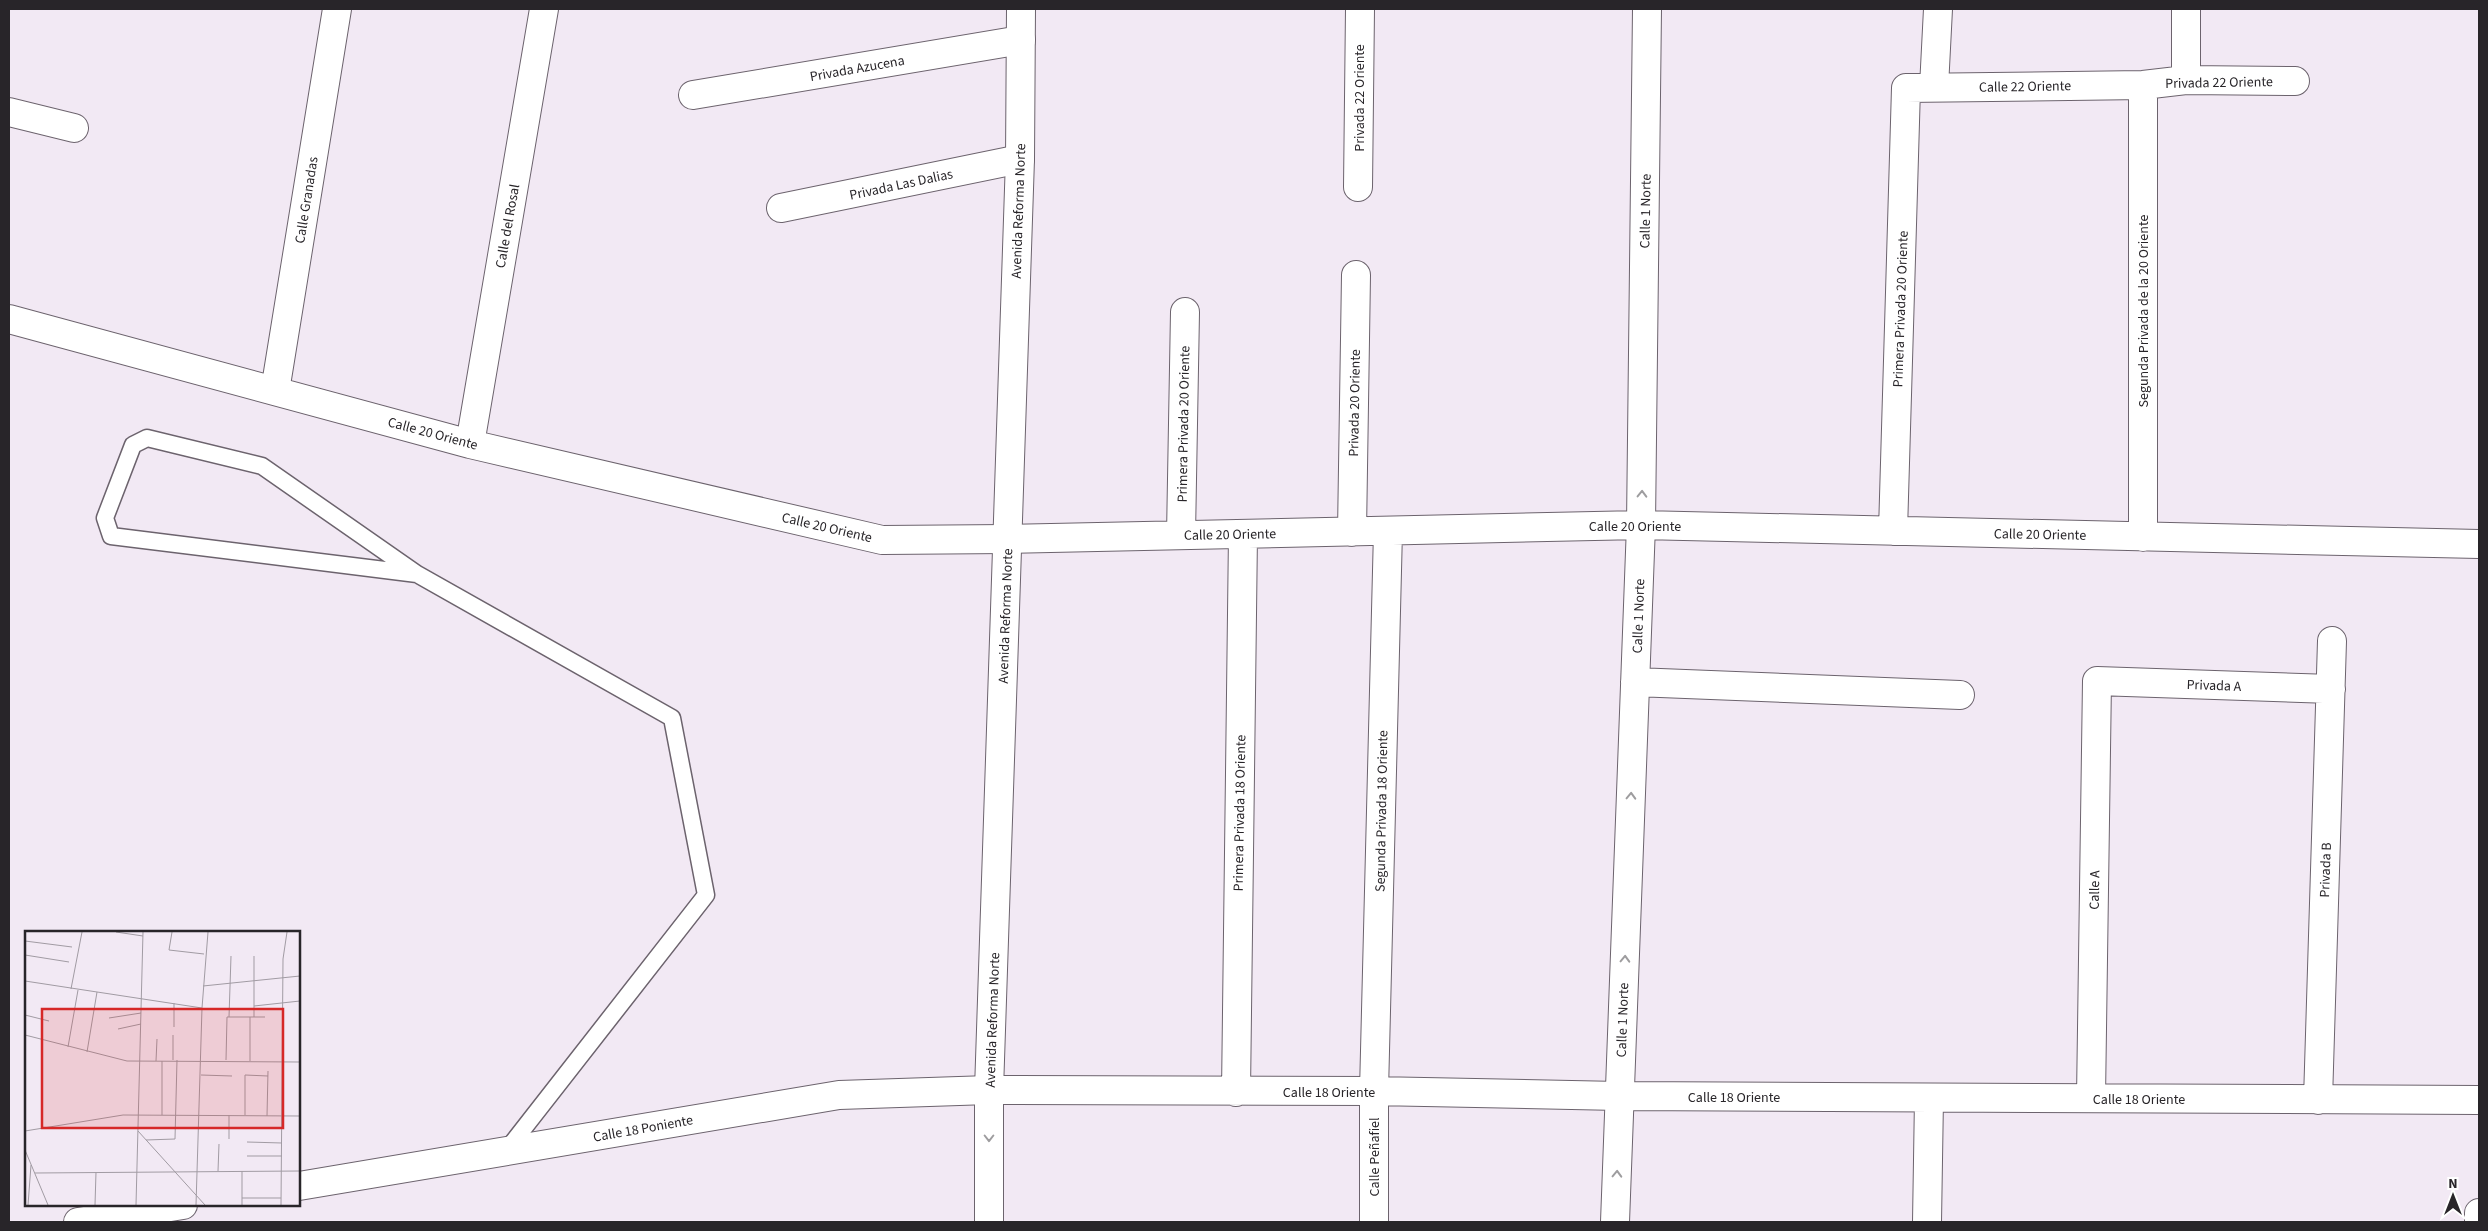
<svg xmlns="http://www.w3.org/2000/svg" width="2488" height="1231" viewBox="0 0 2488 1231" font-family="'Source Sans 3',sans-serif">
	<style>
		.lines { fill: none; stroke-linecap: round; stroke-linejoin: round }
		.service-casing { stroke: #6c636d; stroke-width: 19 }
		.minor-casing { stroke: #6c636d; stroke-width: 30 }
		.tertiary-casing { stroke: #6c636d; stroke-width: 30 }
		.service { stroke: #fff; stroke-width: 16 }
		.minor { stroke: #fff; stroke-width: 28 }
		.tertiary { stroke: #fff; stroke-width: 28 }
		.oneway { stroke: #9e9d9f }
		.labels { text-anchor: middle; stroke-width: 4; stroke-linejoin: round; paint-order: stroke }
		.street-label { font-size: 14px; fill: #282529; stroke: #fff }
		.inset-road { fill: none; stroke: #a19ba3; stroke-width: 1 }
		.view { fill: #d62828; fill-opacity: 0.15; stroke: #d62828; stroke-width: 2.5 }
		.inset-edge { fill: none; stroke: #282529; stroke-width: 2.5 }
	</style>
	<rect width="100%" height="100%" fill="#f2e9f4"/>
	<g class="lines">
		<g class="service-casing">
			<path id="service" d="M417 574 111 536 105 518 133 445 147 438 262 466 417 574 672 718 706 895 506 1151"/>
		</g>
		<g class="minor-casing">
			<path id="minor" d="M2186 9V80
				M2143 85V537
				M1934 87 1938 9
				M693 95 1021 40
				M9 112 74 128
				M1358 187 1360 9
				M781 208 1020 159
				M9 319 470 444 882 540 1008 539 1641 525 2479 544
				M275 391 337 9
				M470 444 544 9
				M1893 531 1906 88 2143 85 2186 80 2295 81
				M1352 532 1356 275
				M1181 535 1185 312
				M1635 682 1960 695
				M1236 1092 1243 534
				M2091 1098 2097 681 2331 689
				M2318 1100 2332 641
				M299 1186 839 1095 989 1090 1374 1091 1619 1096 2479 1100
				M78 1222 183 1205
				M1374 1222V1091L1388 531
				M1615 1222 1641 525 1647 9
				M1927 1222 1929 1098
				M2479 1222V1213"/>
		</g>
		<g class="tertiary-casing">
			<path id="tertiary" d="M989 1222V1090L1020 159 1021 9"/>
		</g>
		<use href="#service" class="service"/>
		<use href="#minor" class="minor"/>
		<use href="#tertiary" class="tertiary"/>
	</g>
	<defs><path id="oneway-chevron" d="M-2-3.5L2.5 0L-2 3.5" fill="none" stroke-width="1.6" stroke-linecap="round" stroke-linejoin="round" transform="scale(1.25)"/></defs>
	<g class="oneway">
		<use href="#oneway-chevron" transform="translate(1642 494) rotate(-89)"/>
		<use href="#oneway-chevron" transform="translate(1631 796) rotate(-88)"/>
		<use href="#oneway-chevron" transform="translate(1625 959) rotate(-88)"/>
		<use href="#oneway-chevron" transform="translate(989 1138) rotate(90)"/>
		<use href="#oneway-chevron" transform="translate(1617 1174) rotate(-88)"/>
	</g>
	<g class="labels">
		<g class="street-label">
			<text transform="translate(857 68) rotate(-10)" y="5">Privada Azucena</text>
			<text transform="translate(2219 82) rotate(-1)" y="5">Privada 22 Oriente</text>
			<text transform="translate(2025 86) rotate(-1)" y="5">Calle 22 Oriente</text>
			<text transform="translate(1359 98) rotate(-90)" y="5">Privada 22 Oriente</text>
			<text transform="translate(901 184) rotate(-12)" y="5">Privada Las Dalias</text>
			<text transform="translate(306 200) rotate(-81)" y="5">Calle Granadas</text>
			<text transform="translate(1018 211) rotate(-88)" y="5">Avenida Reforma Norte</text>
			<text transform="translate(1645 211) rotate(-89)" y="5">Calle 1 Norte</text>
			<text transform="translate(507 226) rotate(-80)" y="5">Calle del Rosal</text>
			<text transform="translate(1900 309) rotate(-88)" y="5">Primera Privada 20 Oriente</text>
			<text transform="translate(2143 311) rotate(-90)" y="5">Segunda Privada de la 20 Oriente</text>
			<text transform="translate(1354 403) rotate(-89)" y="5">Privada 20 Oriente</text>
			<text transform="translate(1183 424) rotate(-89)" y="5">Primera Privada 20 Oriente</text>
			<text transform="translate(433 433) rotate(15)" y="5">Calle 20 Oriente</text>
			<text x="1635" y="531">Calle 20 Oriente</text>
			<text transform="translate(827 527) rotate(13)" y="5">Calle 20 Oriente</text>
			<text transform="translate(1230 534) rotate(-1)" y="5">Calle 20 Oriente</text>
			<text transform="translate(2040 534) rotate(1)" y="5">Calle 20 Oriente</text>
			<text transform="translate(1005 616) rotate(-88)" y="5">Avenida Reforma Norte</text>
			<text transform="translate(1638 616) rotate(-88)" y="5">Calle 1 Norte</text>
			<text transform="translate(2214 685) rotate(2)" y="5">Privada A</text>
			<text transform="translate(1381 811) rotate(-89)" y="5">Segunda Privada 18 Oriente</text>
			<text transform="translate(1239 813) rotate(-89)" y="5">Primera Privada 18 Oriente</text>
			<text transform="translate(2325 870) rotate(-88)" y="5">Privada B</text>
			<text transform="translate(2094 890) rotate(-89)" y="5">Calle A</text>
			<text transform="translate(992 1020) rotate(-88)" y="5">Avenida Reforma Norte</text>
			<text transform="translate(1622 1020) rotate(-88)" y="5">Calle 1 Norte</text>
			<text x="1329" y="1097">Calle 18 Oriente</text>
			<text x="1734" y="1102">Calle 18 Oriente</text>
			<text x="2139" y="1104">Calle 18 Oriente</text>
			<text transform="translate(643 1128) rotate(-10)" y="5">Calle 18 Poniente</text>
			<text transform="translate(1374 1157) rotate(-90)" y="5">Calle Peñafiel</text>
		</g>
	</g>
	<g transform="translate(25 931)">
		<rect width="275" height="275" fill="#f2e9f4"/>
		<path class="inset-road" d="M91 1 118 5M147 1 144 19 179 23M0 10 47 16M0 24 44 31M0 50 177 77M178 55 275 45M46 58 57 1M229 75 275 70M0 84 24 90M204 86 206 25M225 86V130M229 86V25M84 87 116 82M149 96V72M93 98 116 93M0 104 102 130 275 131M43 116 53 59M62 121 72 61M148 129V104M201 129 202 86H240M131 130 132 108M176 144 207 145M137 184V130M220 184V144L243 145M242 185 243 140M0 200 98 184 275 185M113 200 180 274M204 208V184M121 209 150 208 152 129M222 211 257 212M0 219 23 274M222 225H257M193 240 194 213M217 240V274M10 242 275 240M217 267H256M3 274 6 234M70 274 71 241M111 274 118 1M171 274 177 77 183 1M256 274 258 28 262 1"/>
		<path class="view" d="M17 78H258V197H17Z"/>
		<rect width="275" height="275" class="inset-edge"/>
	</g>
	<rect width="2488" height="1231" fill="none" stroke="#282529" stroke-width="20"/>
	<g transform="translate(2453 1196)" stroke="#ffffff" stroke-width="4" paint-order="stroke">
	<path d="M0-4L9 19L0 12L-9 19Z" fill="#282529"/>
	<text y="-8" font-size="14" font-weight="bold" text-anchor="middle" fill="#282529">N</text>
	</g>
</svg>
